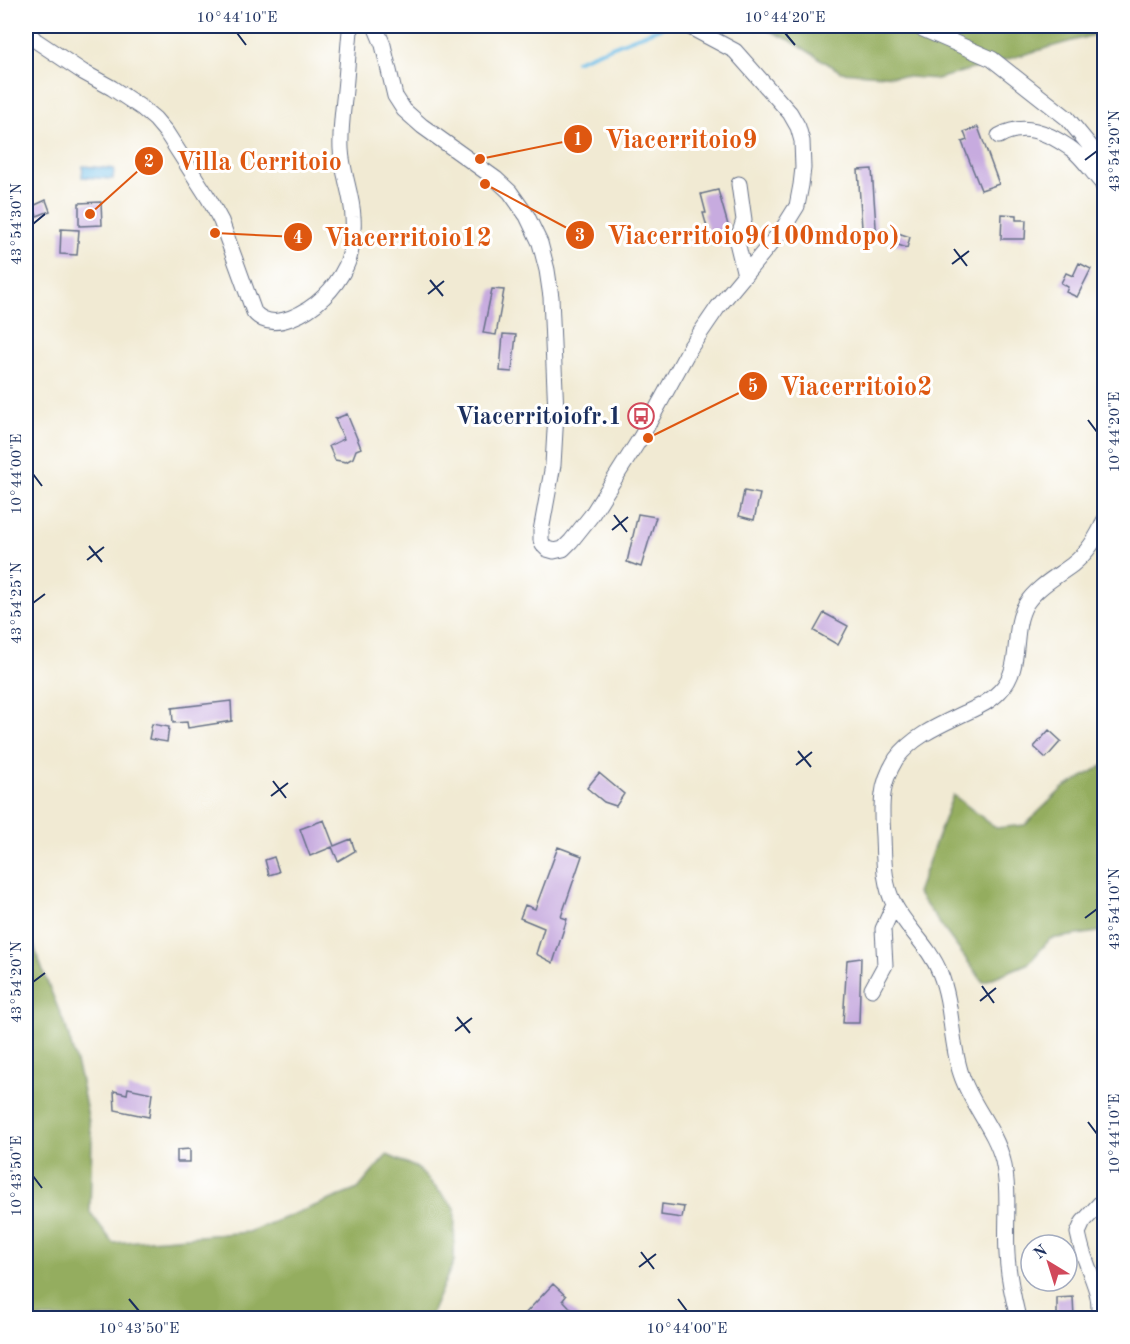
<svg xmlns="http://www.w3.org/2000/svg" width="1130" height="1344" viewBox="0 0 1130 1344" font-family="'Old Standard TT',serif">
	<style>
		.forest { fill: #94ad5f; stroke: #586e5e; stroke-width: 1.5 }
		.water { fill: #6bbde7; stroke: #4376a2; stroke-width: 1.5 }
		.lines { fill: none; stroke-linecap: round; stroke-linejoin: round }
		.stream { stroke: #6bbde7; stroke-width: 4 }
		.building { fill: #c7abdf }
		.minor-casing { stroke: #667087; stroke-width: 17 }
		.minor { stroke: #fff; stroke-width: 15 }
		.ticks { fill: none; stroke: #1b2f5e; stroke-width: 2 }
		.labels { text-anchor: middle; stroke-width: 6; stroke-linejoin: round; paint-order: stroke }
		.poi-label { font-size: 24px; font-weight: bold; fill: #1b2f5e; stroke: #fff; text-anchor: end }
		.leader { fill: none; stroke: #de5710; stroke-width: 2 }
		.callout-dot { fill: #de5710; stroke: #fff; stroke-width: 2 }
		.mark-label { font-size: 18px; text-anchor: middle; font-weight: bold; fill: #fff }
		.callout-label { font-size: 26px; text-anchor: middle; font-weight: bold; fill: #de5710; stroke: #fff; stroke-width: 6; stroke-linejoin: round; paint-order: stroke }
		.neatline { fill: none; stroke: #1b2f5e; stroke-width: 2 }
		.ticks-label { font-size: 15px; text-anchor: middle; fill: #1b2f5e }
	</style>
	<rect width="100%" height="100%" fill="#fff"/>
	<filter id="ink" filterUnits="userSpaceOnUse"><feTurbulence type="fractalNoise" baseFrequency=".0167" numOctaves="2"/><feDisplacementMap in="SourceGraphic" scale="12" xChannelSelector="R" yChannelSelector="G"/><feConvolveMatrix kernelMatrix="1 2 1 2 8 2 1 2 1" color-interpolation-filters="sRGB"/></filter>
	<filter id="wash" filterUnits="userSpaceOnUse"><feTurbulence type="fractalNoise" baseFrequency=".008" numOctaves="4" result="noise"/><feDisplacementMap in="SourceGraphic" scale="24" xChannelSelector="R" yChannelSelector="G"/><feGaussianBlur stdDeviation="1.35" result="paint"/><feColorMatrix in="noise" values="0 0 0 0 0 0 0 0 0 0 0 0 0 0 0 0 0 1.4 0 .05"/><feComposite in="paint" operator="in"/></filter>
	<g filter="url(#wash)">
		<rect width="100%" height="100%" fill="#f1ead3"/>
		<path class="forest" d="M759 26H1104V32L937 79 841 72 790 40Z
			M1104 765V893L1101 896 1104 909V931L1050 939 1029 963 983 982 917 893 953 795 996 828 1025 825 1063 788Z
			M26 924 44 974 67 1030 80 1077 92 1137 90 1212 113 1243 248 1232 358 1189 387 1155 417 1168 455 1208 454 1261 429 1318H26Z"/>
		<path class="water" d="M83 166 114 169 113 179 82 177Z"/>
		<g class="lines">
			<path class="stream" d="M576 61 665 26"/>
		</g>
		<g id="blocks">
			<path class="building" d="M978 127 999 184 981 190 962 142 967 140 964 132Z
				M872 169 877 241 863 242 858 170Z
				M718 190 730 232 729 236 711 241 703 213H706L701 194Z
				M46 200 50 211 37 216 33 206Z
				M101 202 102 225 79 226V203Z
				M1002 214 1016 215V220H1026L1025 239H1001Z
				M61 229 79 230 77 255 60 254Z
				M898 233 910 237 907 248 895 244Z
				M1079 263 1091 269 1077 297 1066 292 1068 287 1061 283 1066 273 1073 276Z
				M492 289 504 290 496 335 483 333Z
				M503 334 516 335 512 372 500 371Z
				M347 414 361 448 356 450 353 458 346 462 335 460 329 446 344 439 335 419Z
				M744 491 760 494 754 520 739 516Z
				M638 514 656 517 641 567 627 562Z
				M824 613 848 626 838 645 814 631Z
				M231 701 232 721 188 728 187 722 173 723 172 708Z
				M152 724 169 727 167 742 149 739Z
				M1049 730 1061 741 1046 758 1034 747Z
				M599 773 624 794 616 806 604 802 587 788Z
				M324 820 334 846 351 839 355 851 338 861 332 847 310 856 300 829Z
				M558 847 582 856 561 917 567 919 553 963 536 954 544 928 520 918 525 905 535 909Z
				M274 857 279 872 269 875 265 860Z
				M861 958 859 1023H843L847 960Z
				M128 1088 152 1093 149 1117 115 1110 114 1091 127 1094Z
				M190 1149V1162H177V1150Z
				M662 1204 684 1207 682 1218 661 1215Z
				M553 1284 566 1296 563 1300 580 1318H521Z
				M1073 1297 1074 1318H1057V1298Z"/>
		</g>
	</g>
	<g filter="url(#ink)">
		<use href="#blocks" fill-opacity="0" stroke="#667087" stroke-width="1.5"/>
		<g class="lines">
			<g class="minor-casing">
				<path id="minor" d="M375 26 383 45 395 96 404 110 422 126 496 179 510 192 527 216 540 243 547 270 551 297 556 413 553 465 541 531V540L543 545 547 549 554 551 563 549 571 541 591 516 641 437 690 348 718 307 782 230 797 206 801 185 803 168 802 141 798 127 790 113 735 51 688 26
					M916 26 992 59 1067 118 1104 163
					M26 30 35 40 83 72 112 88 142 108 155 119 166 132 209 199 221 221 254 312C264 324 278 323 291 318 315 309 335 289 346 266 352 254 354 230 353 217 352 194 342 172 341 149 340 130 343 110 345 90 347 71 348 51 350 31L353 26
					M999 136C1024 122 1047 132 1070 148 1081 155 1092 172 1102 183L1104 188
					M739 184 744 220 737 242 745 275
					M872 989 885 965 883 929 894 905
					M1018 1318C1013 1297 1008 1276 1007 1254 1005 1223 1010 1192 1003 1161 995 1129 971 1105 961 1074 950 1041 953 1005 940 973 930 947 907 929 894 904 883 883 884 859 883 836 882 822 881 808 883 794 884 782 890 769 896 759 913 736 940 725 965 713 978 707 990 702 1000 691 1024 667 1010 631 1026 604 1037 587 1056 577 1072 565 1086 554 1098 537 1104 521
					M1098 1318C1102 1296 1093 1282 1086 1261 1082 1252 1080 1242 1078 1233L1083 1222 1104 1199"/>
			</g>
			<use href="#minor" class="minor"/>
		</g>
	</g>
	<path class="ticks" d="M237 33 246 45M785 33 795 45M1085 160 1097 151M33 224 45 214M954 249 967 266M952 264 969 251M430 280 443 296M428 294 444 281M1088 420 1097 432M33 474 42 486M614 515 627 532M612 530 628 517M89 546 102 562M87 560 104 547M33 603 45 594M798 751 811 767M796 765 812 752M273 781 286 798M271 796 288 783M1085 918 1097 909M33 982 45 973M982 986 994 1003M980 1001 996 988M457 1017 470 1033M455 1031 472 1018M1088 1122 1097 1134M33 1176 42 1188M641 1252 654 1269M639 1267 656 1254M129 1299 139 1311M678 1299 687 1311"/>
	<defs>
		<g id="bus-ring" transform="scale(1.35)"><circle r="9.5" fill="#fff" stroke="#d1495b" stroke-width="1.5"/><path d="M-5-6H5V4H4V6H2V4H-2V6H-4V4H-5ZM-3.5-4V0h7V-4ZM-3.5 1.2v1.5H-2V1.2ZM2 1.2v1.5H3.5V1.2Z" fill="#d1495b"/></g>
	</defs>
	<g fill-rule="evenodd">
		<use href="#bus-ring" x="641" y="416"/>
	</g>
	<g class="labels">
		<g class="poi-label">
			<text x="622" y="424">Viacerritoiofr.1</text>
		</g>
	</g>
	<path class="leader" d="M480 159L578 139M90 214L149 161M485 184L580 235M215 233L298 237M648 438L753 386"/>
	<g class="callout-dot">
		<circle cx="480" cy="159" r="6"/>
		<circle cx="90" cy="214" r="6"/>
		<circle cx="485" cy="184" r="6"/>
		<circle cx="215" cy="233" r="6"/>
		<circle cx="648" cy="438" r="6"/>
		<circle cx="578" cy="139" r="15"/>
		<circle cx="149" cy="161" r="15"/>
		<circle cx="580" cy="235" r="15"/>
		<circle cx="298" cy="237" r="15"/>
		<circle cx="753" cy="386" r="15"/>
	</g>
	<g class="mark-label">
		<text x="578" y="145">1</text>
		<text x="149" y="167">2</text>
		<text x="580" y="241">3</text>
		<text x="298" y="243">4</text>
		<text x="753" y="392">5</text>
	</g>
	<g class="callout-label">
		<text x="681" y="148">Viacerritoio9</text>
		<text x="259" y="170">Villa Cerritoio</text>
		<text x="753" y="244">Viacerritoio9(100mdopo)</text>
		<text x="408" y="246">Viacerritoio12</text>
		<text x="856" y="395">Viacerritoio2</text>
	</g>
	<rect width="1130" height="1344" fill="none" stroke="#fff" stroke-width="66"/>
	<g transform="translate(1049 1263) rotate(322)"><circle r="28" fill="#ffffff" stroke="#a4acbf" stroke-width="1.5"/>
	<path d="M0-4.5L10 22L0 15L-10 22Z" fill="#d1495b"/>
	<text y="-9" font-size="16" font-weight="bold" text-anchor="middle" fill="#1b2f5e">N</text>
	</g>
	<rect x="33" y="33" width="1064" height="1278" class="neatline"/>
	<g class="ticks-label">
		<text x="237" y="22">10°44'10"E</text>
		<text x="785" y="22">10°44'20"E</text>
		<text transform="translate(1114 151) rotate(-90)" y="5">43°54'20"N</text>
		<text transform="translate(16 224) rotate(-90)" y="5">43°54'30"N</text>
		<text transform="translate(1114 432) rotate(-90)" y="5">10°44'20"E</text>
		<text transform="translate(16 474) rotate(-90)" y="5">10°44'00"E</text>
		<text transform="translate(16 603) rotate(-90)" y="5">43°54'25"N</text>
		<text transform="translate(1114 909) rotate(-90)" y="5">43°54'10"N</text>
		<text transform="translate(16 982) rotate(-90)" y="5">43°54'20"N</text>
		<text transform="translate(1114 1134) rotate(-90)" y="5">10°44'10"E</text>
		<text transform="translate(16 1176) rotate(-90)" y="5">10°43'50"E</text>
		<text x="139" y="1333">10°43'50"E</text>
		<text x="687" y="1333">10°44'00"E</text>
	</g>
</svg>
